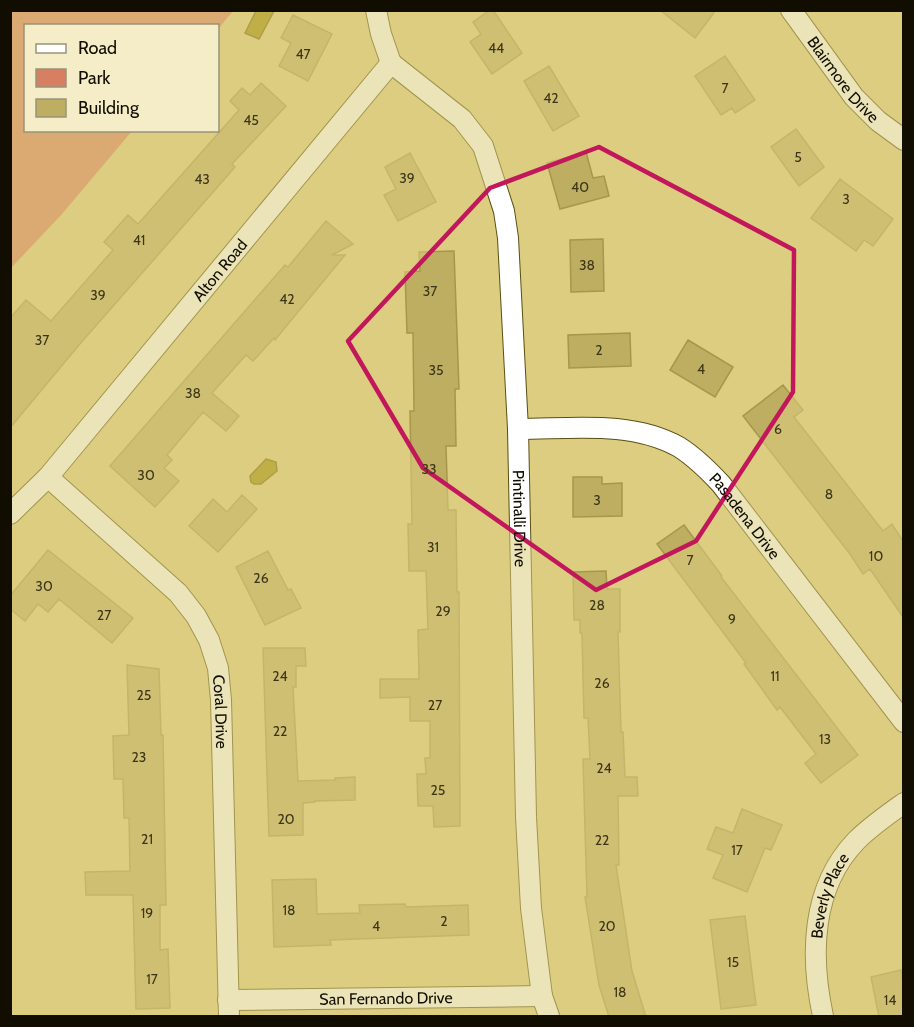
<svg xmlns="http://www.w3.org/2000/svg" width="914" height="1027" viewBox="0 0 914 1027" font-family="Cabin,sans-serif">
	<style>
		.green { fill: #d77f63 }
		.water { fill: #9e8904; stroke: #746403; stroke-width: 1.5 }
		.building { fill: #bdae62; stroke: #a6974a; stroke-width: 1.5 }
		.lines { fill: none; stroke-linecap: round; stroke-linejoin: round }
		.street-casing { stroke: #5a4f11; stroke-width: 22 }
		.street { stroke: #fff; stroke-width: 20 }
		.marked { fill: none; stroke: #c2185b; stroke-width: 4.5; stroke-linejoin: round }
		.labels { text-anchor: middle; stroke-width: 6; stroke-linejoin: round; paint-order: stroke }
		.number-label { font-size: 14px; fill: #3c3518 }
		.street-label { font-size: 16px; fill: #110d00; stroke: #f4edc8 }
	</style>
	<rect width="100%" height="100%" fill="#dccd80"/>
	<path class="green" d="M11 10 233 11 218 29V26H26V130L132 131 62 214 11 268Z"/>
	<path class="water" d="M256 11H274L259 39 245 33Z
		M266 459 276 462 277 471 261 484H254L251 482 250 476Z"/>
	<path class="building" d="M490 10H493L522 53 492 74 470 42 481 34 473 22Z
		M660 10H716L695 38Z
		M293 15 332 34 308 81 279 66 291 43 281 38Z
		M725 56 755 100 735 113 732 108 721 115 695 76Z
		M549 66 579 116 553 131 524 81Z
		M261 83 286 106 232 164 235 167 79 345 10 428V318L26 300 51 321 113 250 104 242 128 215 138 224 239 110 230 101 242 88 250 95Z
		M796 129 824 167 799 186 771 147Z
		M586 152 593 178 604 176 609 196 560 209 547 163Z
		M410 153 436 202 398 221 384 195 396 189 385 167Z
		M840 179 893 219 873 246 864 240 856 251 811 218Z
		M326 221 353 244 332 255H345L275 340 274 338 253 361 246 355 212 393 239 416 226 431 203 412 167 455 172 460 164 468 179 481 155 507 110 466 285 265 288 267Z
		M603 239 604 291 571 292 570 240Z
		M454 251 459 389H455L456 446H446L448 510H456L457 592H459L460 826 434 827 433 806H418L417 774H426L425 758H430V721H410V697L380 698V679H419L418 630 428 629 426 571H409L408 524H412L410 411H414L413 333H407L405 272 420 271 419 252Z
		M630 333 631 366 569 368 568 335Z
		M688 340 733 367 715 397 670 370Z
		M783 385 803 410 794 417 883 531 892 524 903 541V617L870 569 863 574 850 554 743 416Z
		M573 477H602V484L622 483V516L573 517Z
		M242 495 257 509 218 552 189 526 213 499 227 512Z
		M684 525 722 576 721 577 858 755 821 783 805 763 816 754 780 707 777 710 744 664 746 663 657 544Z
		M48 550 133 618 112 643 59 599 48 612 38 604 25 621 10 609V596Z
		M268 551 288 590 291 589 301 608 265 625 236 567Z
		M606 571 607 589H620V632H618L621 732H623L625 777H637L638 796H618L619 865H616L632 971 646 1017H609L599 985 585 897H587L583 759H590L588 718H584L582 633H580V620H574L573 572Z
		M263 648H305L306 666H296V687H293L298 781 335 780V778L355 777V800L315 801V802L303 803V835L269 836Z
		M127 665 159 669 161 735H163L166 905H160V950L168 949 170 1008 136 1009 133 895H86L85 872 130 871 129 818H124L123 779H114L113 736 129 735Z
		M742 809 782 825 771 850 765 848 747 892 713 878 723 855 707 849 716 827 733 833Z
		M316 879 317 914 360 913 359 905 405 904 406 907 468 905 469 935 330 940 331 945 274 947 272 880Z
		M745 916 756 1005 721 1009 710 920Z
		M901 970 903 983V1017H879L871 977Z"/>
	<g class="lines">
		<g class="street-casing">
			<g id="street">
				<path d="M376 10 381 34 391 63"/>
				<path id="s1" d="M791 10 854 97 878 121 904 140"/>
				<path id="s2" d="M391 63 462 119 483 146 504 211 508 238 518 429 526 817 531 908 542 996 549 1016"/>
				<path id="s3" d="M518 429C571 429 631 420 679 447 695 457 708 470 721 484L904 722"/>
				<path id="s4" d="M48 477 178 593 196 616 209 640 218 668 221 700 229 1016"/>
				<path id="s5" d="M10 514 48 477 391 63"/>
				<path id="s6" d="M228 1000 542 996"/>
				<path id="s7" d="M823 1016C810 956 811 888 856 841 871 826 887 815 904 803"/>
			</g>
		</g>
		<use href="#street" class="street"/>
	</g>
	<path d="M0 0H914V1027H0ZM599 147 794 250 793 392 696 541 596 590 423 468 348 341 490 188Z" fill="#dccd80" fill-opacity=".55" fill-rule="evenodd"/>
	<path class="marked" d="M599 147 794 250 793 392 696 541 596 590 423 468 348 341 490 188Z"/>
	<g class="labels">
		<g class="number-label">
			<text x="496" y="53">44</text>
			<text x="303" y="59">47</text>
			<text x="725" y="93">7</text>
			<text x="551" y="103">42</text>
			<text x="251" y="125">45</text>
			<text x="798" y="162">5</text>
			<text x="407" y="183">39</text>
			<text x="202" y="184">43</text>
			<text x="580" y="192">40</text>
			<text x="846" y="204">3</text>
			<text x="139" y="245">41</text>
			<text x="587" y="270">38</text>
			<text x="430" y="296">37</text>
			<text x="98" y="300">39</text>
			<text x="287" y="304">42</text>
			<text x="42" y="345">37</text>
			<text x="599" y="355">2</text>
			<text x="701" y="374">4</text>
			<text x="436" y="375">35</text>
			<text x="193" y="398">38</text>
			<text x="778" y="434">6</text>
			<text x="429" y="474">33</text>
			<text x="146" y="480">30</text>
			<text x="829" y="499">8</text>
			<text x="597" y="505">3</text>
			<text x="433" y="552">31</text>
			<text x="876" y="561">10</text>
			<text x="690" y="565">7</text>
			<text x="261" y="583">26</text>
			<text x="44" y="591">30</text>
			<text x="597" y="610">28</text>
			<text x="443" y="616">29</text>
			<text x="104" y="620">27</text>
			<text x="732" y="624">9</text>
			<text x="280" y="681">24</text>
			<text x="775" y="681">11</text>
			<text x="602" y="688">26</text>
			<text x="144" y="700">25</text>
			<text x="435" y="710">27</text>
			<text x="280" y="736">22</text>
			<text x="825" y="744">13</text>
			<text x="139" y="762">23</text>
			<text x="604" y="773">24</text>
			<text x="438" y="795">25</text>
			<text x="286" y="824">20</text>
			<text x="147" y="844">21</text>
			<text x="602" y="845">22</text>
			<text x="737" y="855">17</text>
			<text x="289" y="915">18</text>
			<text x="147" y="918">19</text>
			<text x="444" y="926">2</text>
			<text x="376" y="931">4</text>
			<text x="607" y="931">20</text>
			<text x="733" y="967">15</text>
			<text x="152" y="984">17</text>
			<text x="620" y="997">18</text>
			<text x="890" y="1005">14</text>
		</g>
		<g class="street-label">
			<text dy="6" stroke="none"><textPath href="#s1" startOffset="87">Blairmore Drive</textPath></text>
			<text dy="6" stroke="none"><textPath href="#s5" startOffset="322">Alton Road</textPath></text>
			<text dy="6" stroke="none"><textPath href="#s3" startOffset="260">Pasadena Drive</textPath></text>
			<text dy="6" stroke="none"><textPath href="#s2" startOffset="501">Pintinalli Drive</textPath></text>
			<text dy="6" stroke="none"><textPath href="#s4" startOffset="304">Coral Drive</textPath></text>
			<text dy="6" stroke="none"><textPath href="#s7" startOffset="123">Beverly Place</textPath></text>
			<text dy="6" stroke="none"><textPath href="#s6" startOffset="158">San Fernando Drive</textPath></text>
		</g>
	</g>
	<rect width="914" height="1027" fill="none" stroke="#110d00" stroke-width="24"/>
	<rect x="24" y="24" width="195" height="108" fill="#f4edc8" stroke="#999378" stroke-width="1.5"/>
	<rect x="36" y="44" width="30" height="9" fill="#ffffff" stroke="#999378" stroke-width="1.5"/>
	<text x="78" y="54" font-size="18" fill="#110d00">Road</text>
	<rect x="36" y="69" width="30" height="18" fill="#d77f63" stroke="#999378" stroke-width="1.5"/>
	<text x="78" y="84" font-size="18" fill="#110d00">Park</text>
	<rect x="36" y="99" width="30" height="18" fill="#bdae62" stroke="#999378" stroke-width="1.5"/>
	<text x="78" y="114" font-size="18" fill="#110d00">Building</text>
</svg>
